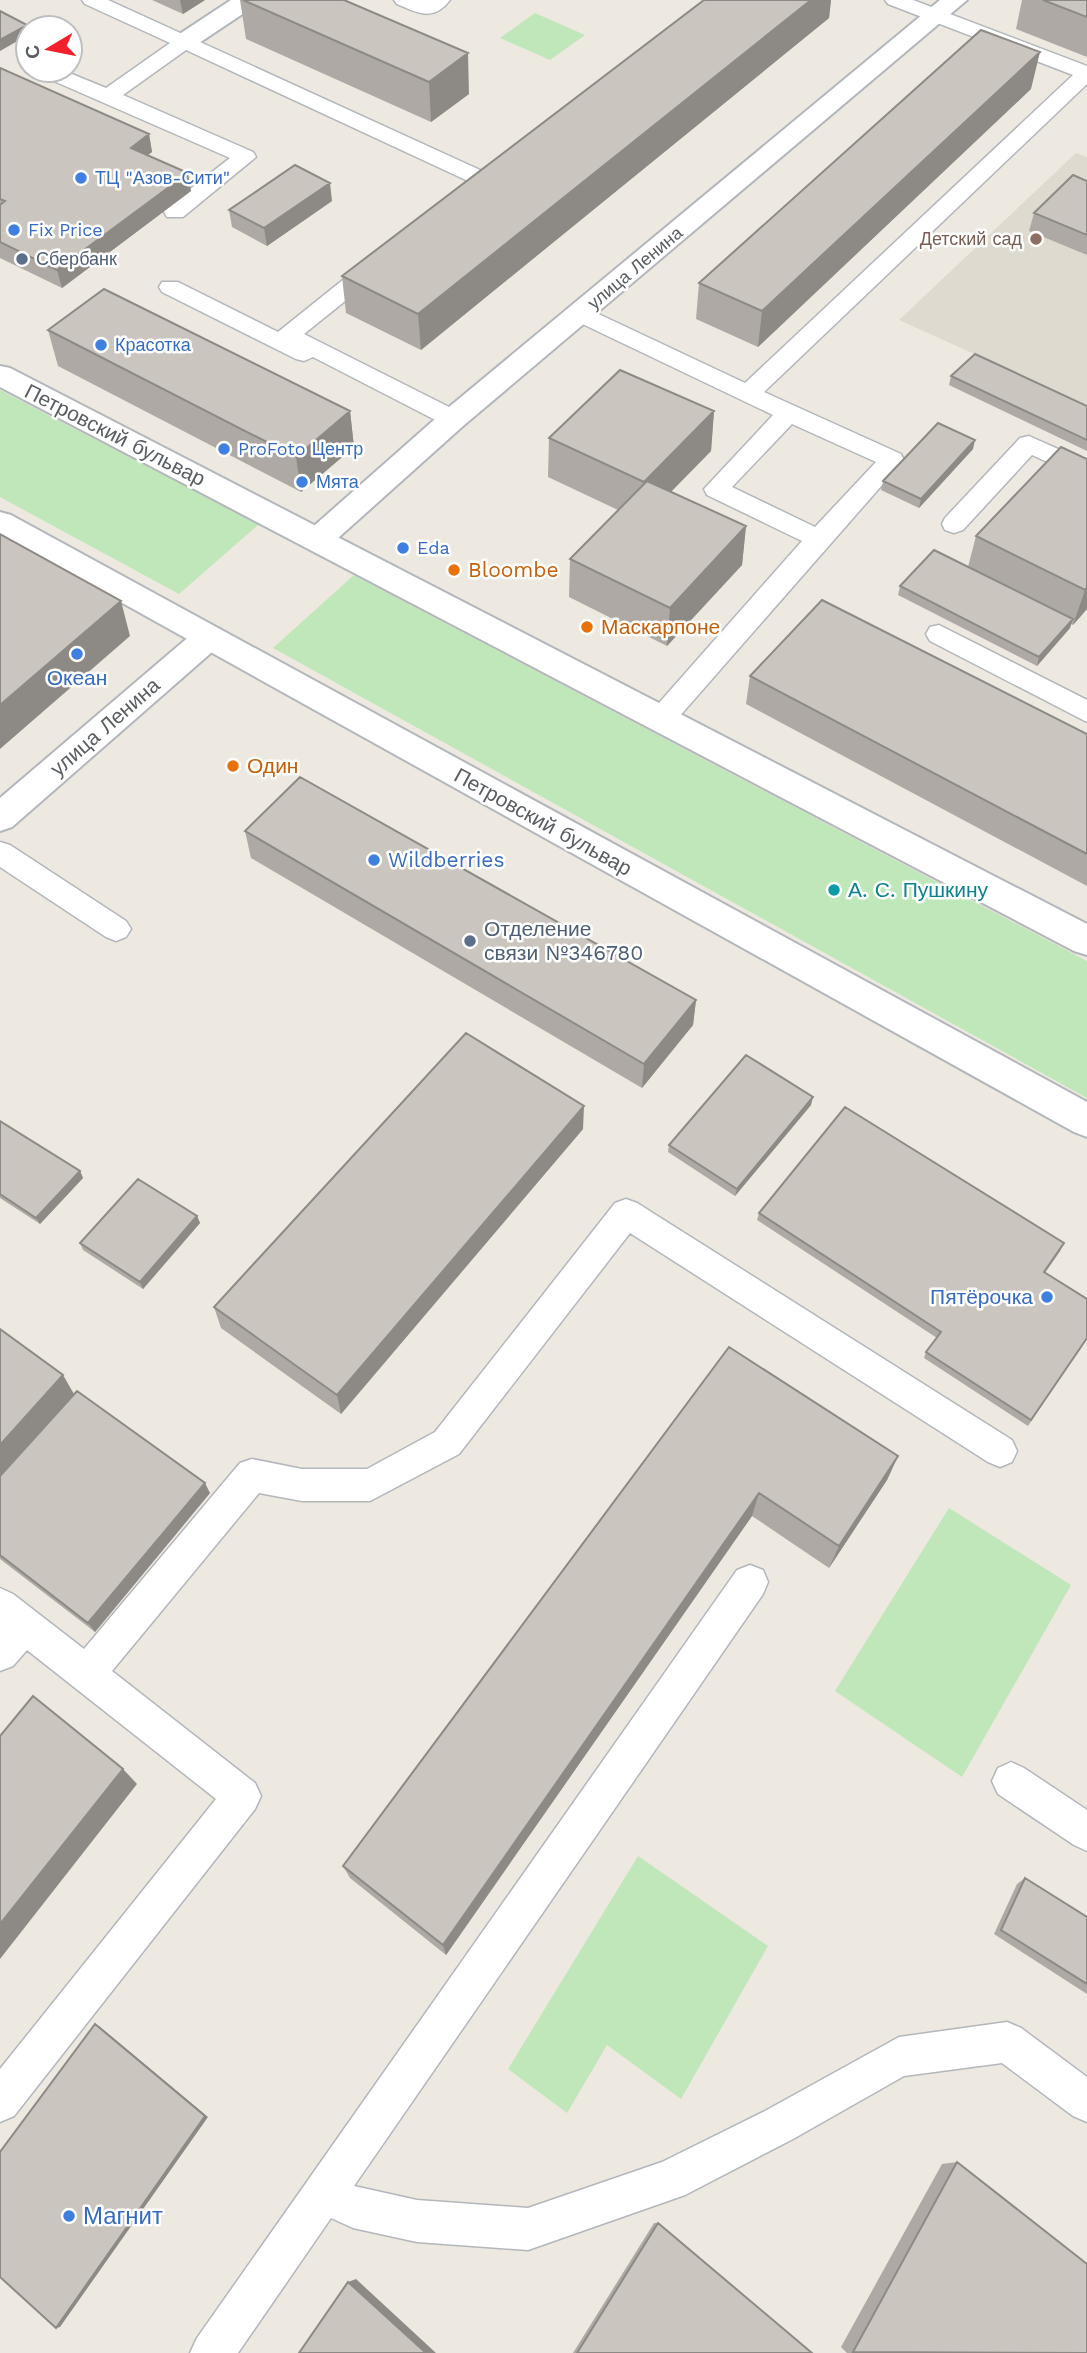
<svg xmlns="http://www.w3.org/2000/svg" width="1087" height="2353" viewBox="0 0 1087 2353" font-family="'Work Sans',sans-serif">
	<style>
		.education { fill: #dfdad0 }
		.green { fill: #c0e7ba }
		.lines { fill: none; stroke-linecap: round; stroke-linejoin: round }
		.service-casing { stroke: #b3b7bc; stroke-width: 3 }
		.pedestrian-casing { stroke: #b3b7bc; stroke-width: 4 }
		.minor-casing { stroke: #b3b7bc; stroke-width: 4 }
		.service { fill: #fff; fill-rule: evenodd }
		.pedestrian { fill: #fff; fill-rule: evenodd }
		.minor { fill: #fff; fill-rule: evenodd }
		.wall { fill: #aea9a4 }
		.shaded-wall { fill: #8d8a86 }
		.building { fill: #cac5bf; stroke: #8d8a86; stroke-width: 2 }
		.shop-dot { fill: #3f7fe0; stroke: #fff; stroke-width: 2.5 }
		.education-dot { fill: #8d6e63; stroke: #fff; stroke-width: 2.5 }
		.service-dot { fill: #5c6f8a; stroke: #fff; stroke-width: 2.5 }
		.food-dot { fill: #e8710a; stroke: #fff; stroke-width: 2.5 }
		.culture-dot { fill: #0f9aa8; stroke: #fff; stroke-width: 2.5 }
		.labels { text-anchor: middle; stroke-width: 5; stroke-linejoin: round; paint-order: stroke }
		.far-shop-label { font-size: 18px; fill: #366cbe; stroke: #fff; text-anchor: start }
		.far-education-label { font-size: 18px; fill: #785e54; stroke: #fff; text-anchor: end }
		.far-service-label { font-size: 18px; fill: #4e5e75; stroke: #fff; text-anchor: start }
		.far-street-label { font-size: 18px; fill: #595e62; stroke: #fff }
		.street-label { font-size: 21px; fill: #595e62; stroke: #fff }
		.food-label { font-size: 21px; fill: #c56008; stroke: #fff; text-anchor: start }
		.shop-label { font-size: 21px; fill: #366cbe; stroke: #fff }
		.culture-label { font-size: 21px; fill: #0d838f; stroke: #fff; text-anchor: start }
		.service-label { font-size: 21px; fill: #4e5e75; stroke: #fff; text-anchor: start }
		.near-shop-label { font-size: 24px; fill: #366cbe; stroke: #fff; text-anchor: start }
	</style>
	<rect width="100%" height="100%" fill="#ede8e0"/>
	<path class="education" d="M1076 153 1087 157V405L899 320Z"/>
	<path class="green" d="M535 13 585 35 550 60 500 38Z
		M0 390 259 524 179 594 0 497Z
		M354 575 1087 961V1098L273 648Z
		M949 1508 1071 1585 962 1777 835 1691Z
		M638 1856 768 1946 681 2099 607 2045 567 2113 508 2069Z"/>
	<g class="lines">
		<g class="service-casing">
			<path id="service" d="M82 0H108L491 175 494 180 466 204H450L447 199 468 181 186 50 123 95 253 152 256 157 183 217H167L164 212 167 207 230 158 40 75 37 70H62L106 88 170 43 85 4Z
				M394 0H450C433 22 418 13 397 4Z
				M885 0H913L1087 66V84L764 392 901 454 904 460 671 726 661 729 651 726 648 719 651 712 802 541 707 495 704 489 773 415 572 319 569 314 572 309 580 307 588 309 745 383 1073 75 888 4ZM792 424 876 462 815 527 732 487Z
				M377 257 385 259 388 264 385 269 304 334 461 413 465 419 461 425 453 427 445 425 313 357 304 361 296 359 162 292 159 287 162 282H178L278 332 369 259Z
				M1029 436 1087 462V480L1032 455 963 530 954 533 945 530 942 524 945 518 1020 438Z
				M939 625 1087 700V722L930 641 926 634 930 627Z
				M0 842 10 845 126 921 131 929 126 937 116 941 106 937 0 867Z
				M626 1199 637 1203 1012 1440 1017 1451 1012 1462 1000 1467 988 1462 630 1233 459 1454 370 1501H302L259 1493 112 1671 255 1783 261 1796 255 1809 14 2116 0 2122V2069L216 1799 27 1650 13 1666 0 1671V1588L13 1594 84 1649 240 1463 252 1459 302 1469H367L435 1432 615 1203Z
				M750 1565 763 1570 768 1582 763 1594 354 2186 417 2200 528 2208 662 2162 765 2111 899 2037 1007 2022 1021 2028 1087 2077V2122L1073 2116 1002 2063 904 2076 793 2139 685 2195 528 2250 417 2242 353 2228 331 2218 238 2353H190L197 2338 737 1570Z
				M1011 1762 1024 1768 1087 1810V1851L1074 1845 998 1794 992 1781 998 1768Z"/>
		</g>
		<g class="pedestrian-casing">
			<path id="pedestrian" d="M0 366 10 368 1087 924V955L1074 951 0 387Z
				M0 512 11 515 1087 1102V1137L1074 1132 0 535Z"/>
		</g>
		<g class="minor-casing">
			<path id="minor" d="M231 0H259L256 5 193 47 184 49 175 47 172 42 175 37Z
				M940 0H967L463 426 328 547 317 551 306 547 302 540 306 533 443 412Z
				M209 626 220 629 225 637 220 645 12 827 0 831V798L198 629Z"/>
		</g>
		<use href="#service" class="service"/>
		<use href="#pedestrian" class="pedestrian"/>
		<use href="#minor" class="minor"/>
	</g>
	<path class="wall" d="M152 0H205L183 14Z
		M240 0H344L469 94 431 122 246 39Z
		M704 0H831L829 18 421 350 346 313 342 276Z
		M1022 0H1087V57L1016 29Z
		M0 68 149 134 152 152 148 155 191 191 62 288 0 258Z
		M1031 89 758 347 696 319 699 283Z
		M1087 181V255L1029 231 1034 213Z
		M332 201 267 246 232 227 229 210Z
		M48 330 350 411 354 447 301 492 58 366Z
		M951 376 1087 406V451L949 385Z
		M714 411 711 451 671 492 746 526 742 565 667 646 569 597 570 559 618 510 548 477 549 438Z
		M973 449 919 508 881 490 883 481Z
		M1087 459V609L1073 625 1071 624 1070 628 1037 666 898 595 900 586 968 567 976 536Z
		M750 676 1087 734V886L746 704Z
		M245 831 696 1000 693 1025 642 1088 251 858Z
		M811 1105 735 1196 668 1152 669 1145Z
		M0 1121 80 1171 83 1178 40 1224 0 1198Z
		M583 1129 341 1414 221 1328 214 1307Z
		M759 1213 1061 1250 1045 1273 1087 1339 1028 1426 924 1358 926 1352 937 1338 757 1220Z
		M197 1216 200 1223 143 1289 83 1250 80 1243Z
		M0 1329 74 1394 210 1493 95 1632 0 1559Z
		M729 1347 898 1456 887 1480 829 1568 752 1516 446 1955 350 1878 343 1866Z
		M1025 1878 1087 1917V1994L994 1934 1017 1884Z
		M957 2162 1087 2353H847L841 2347 942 2164Z
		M654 2223H658L812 2353H573Z"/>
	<path class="shaded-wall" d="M180 0H205L183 14Z
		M811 0H831L829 18 421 350 418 314Z
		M27 25 28 35 0 51V40Z
		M1040 52 1031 89 758 347 762 311Z
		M468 53 469 94 431 122 429 82Z
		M149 134 152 152 134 165 131 148Z
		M188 173 191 191 62 288 57 270Z
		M330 183 332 201 267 246 264 228Z
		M350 411 354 447 301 492 296 457Z
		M714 411 711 451 642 521 644 482Z
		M975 440 973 449 919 508 921 499Z
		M746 526 742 565 667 646 670 608Z
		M1087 587V609L1073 625 1085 590Z
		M121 601 130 636 0 749V705Z
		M1073 619 1070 628 1037 666 1039 657Z
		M696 1000 693 1025 642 1088 644 1064Z
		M813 1097 811 1105 735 1196 737 1189Z
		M584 1106 583 1129 341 1414 337 1395Z
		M80 1171 83 1178 40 1224 36 1218Z
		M197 1216 200 1223 143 1289 140 1282Z
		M63 1375 78 1401 0 1488V1445Z
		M898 1456 887 1480 829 1568 839 1546Z
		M205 1483 210 1493 95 1632 88 1623Z
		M759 1493 752 1516 446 1955 443 1945Z
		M123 1769 137 1784 0 1959V1924Z
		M95 2024 99 2026 208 2117 60 2327 56 2328Z
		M356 2279 436 2353H426L348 2282Z"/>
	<path class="building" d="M243 0H344L468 53 429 82Z
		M704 0H811L418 314 342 276Z
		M1043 0H1087V17Z
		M0 11 27 25 0 40Z
		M981 30 1040 52 762 311 699 283Z
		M0 68 149 134 131 148 188 173 57 270 0 242V205L5 201 0 199Z
		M295 165 330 183 264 228 229 210Z
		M1073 175 1087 181V235L1034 213Z
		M104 289 350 411 296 457 48 330Z
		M975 354 1087 406V440L951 376Z
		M620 370 714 411 644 482 549 438Z
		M938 423 975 440 921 499 883 481Z
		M1061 447 1087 459V587L1085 590 976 536Z
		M647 481 746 526 670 608 570 559Z
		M0 534 121 601 0 705Z
		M934 550 1073 619 1039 657 900 586Z
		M822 600 1087 734V854L750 676Z
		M300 777 696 1000 644 1064 245 831Z
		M466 1033 584 1106 337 1395 214 1307Z
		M746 1055 813 1097 737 1189 669 1145Z
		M845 1107 1064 1243 1044 1272 1087 1299V1338L1031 1420 926 1352 941 1332 759 1213Z
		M0 1121 80 1171 36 1218 0 1194Z
		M138 1179 197 1216 140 1282 80 1243Z
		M0 1329 63 1375 0 1445Z
		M729 1347 898 1456 839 1546 759 1493 443 1945 343 1866Z
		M77 1391 205 1483 88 1623 0 1555V1476Z
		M33 1696 123 1769 0 1924V1736Z
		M1025 1878 1087 1917V1984L1001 1930Z
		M95 2024 205 2116 56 2328 0 2277V2152Z
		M957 2162 1087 2264V2353L853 2352Z
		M658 2223 812 2353H577Z
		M348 2282 426 2353H299Z"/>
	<g class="shop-dot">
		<circle cx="81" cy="178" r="7"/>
		<circle cx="14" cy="230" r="7"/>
		<circle cx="101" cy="345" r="7"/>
		<circle cx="224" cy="449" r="7"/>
		<circle cx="302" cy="482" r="7"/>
		<circle cx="403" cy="548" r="7"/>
		<circle cx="77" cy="654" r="7"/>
		<circle cx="374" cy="860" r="7"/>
		<circle cx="1047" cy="1297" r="7"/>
		<circle cx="69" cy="2216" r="7"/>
	</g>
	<circle class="education-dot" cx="1036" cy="239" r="7"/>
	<g class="service-dot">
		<circle cx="22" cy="259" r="7"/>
		<circle cx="470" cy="941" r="7"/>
	</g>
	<g class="food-dot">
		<circle cx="454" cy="570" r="7"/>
		<circle cx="587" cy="627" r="7"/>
		<circle cx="233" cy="766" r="7"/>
	</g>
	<circle class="culture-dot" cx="834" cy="890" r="7"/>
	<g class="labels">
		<g class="far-shop-label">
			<text x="95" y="184">ТЦ "Азов-Сити"</text>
			<text x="28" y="236">Fix Price</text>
			<text x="115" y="351">Красотка</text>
			<text x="238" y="455">ProFoto Центр</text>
			<text x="316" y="488">Мята</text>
			<text x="417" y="554">Eda</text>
		</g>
		<g class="far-education-label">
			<text x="1022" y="245">Детский сад</text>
		</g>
		<g class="far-service-label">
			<text x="36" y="265">Сбербанк</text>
		</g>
		<g class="far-street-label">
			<text transform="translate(635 268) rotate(-40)" y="6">улица Ленина</text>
		</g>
		<g class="street-label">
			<text transform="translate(115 435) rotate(27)" y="7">Петровский бульвар</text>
			<text transform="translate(105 727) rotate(-41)" y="7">улица Ленина</text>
			<text transform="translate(543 822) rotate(29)" y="7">Петровский бульвар</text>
		</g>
		<g class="food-label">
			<text x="468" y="577">Bloombe</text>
			<text x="601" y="634">Маскарпоне</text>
			<text x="247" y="773">Один</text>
		</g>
		<g class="shop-label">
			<text x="77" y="685">Океан</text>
			<text x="388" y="867" text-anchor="start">Wildberries</text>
			<text x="1033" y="1304" text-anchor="end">Пятёрочка</text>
		</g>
		<g class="culture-label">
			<text x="848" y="897">А. С. Пушкину</text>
		</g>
		<g class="service-label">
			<text x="484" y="936">Отделение<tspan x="484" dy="24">связи №346780</tspan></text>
		</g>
		<g class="near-shop-label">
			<text x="83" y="2224">Магнит</text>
		</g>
	</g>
	<g transform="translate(49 49) rotate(260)"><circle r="33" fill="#ffffff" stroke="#bdbfc0" stroke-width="2"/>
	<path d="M0-5L12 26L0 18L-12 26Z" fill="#f31f2a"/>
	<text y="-10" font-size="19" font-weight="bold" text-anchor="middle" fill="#595e62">С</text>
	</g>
</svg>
